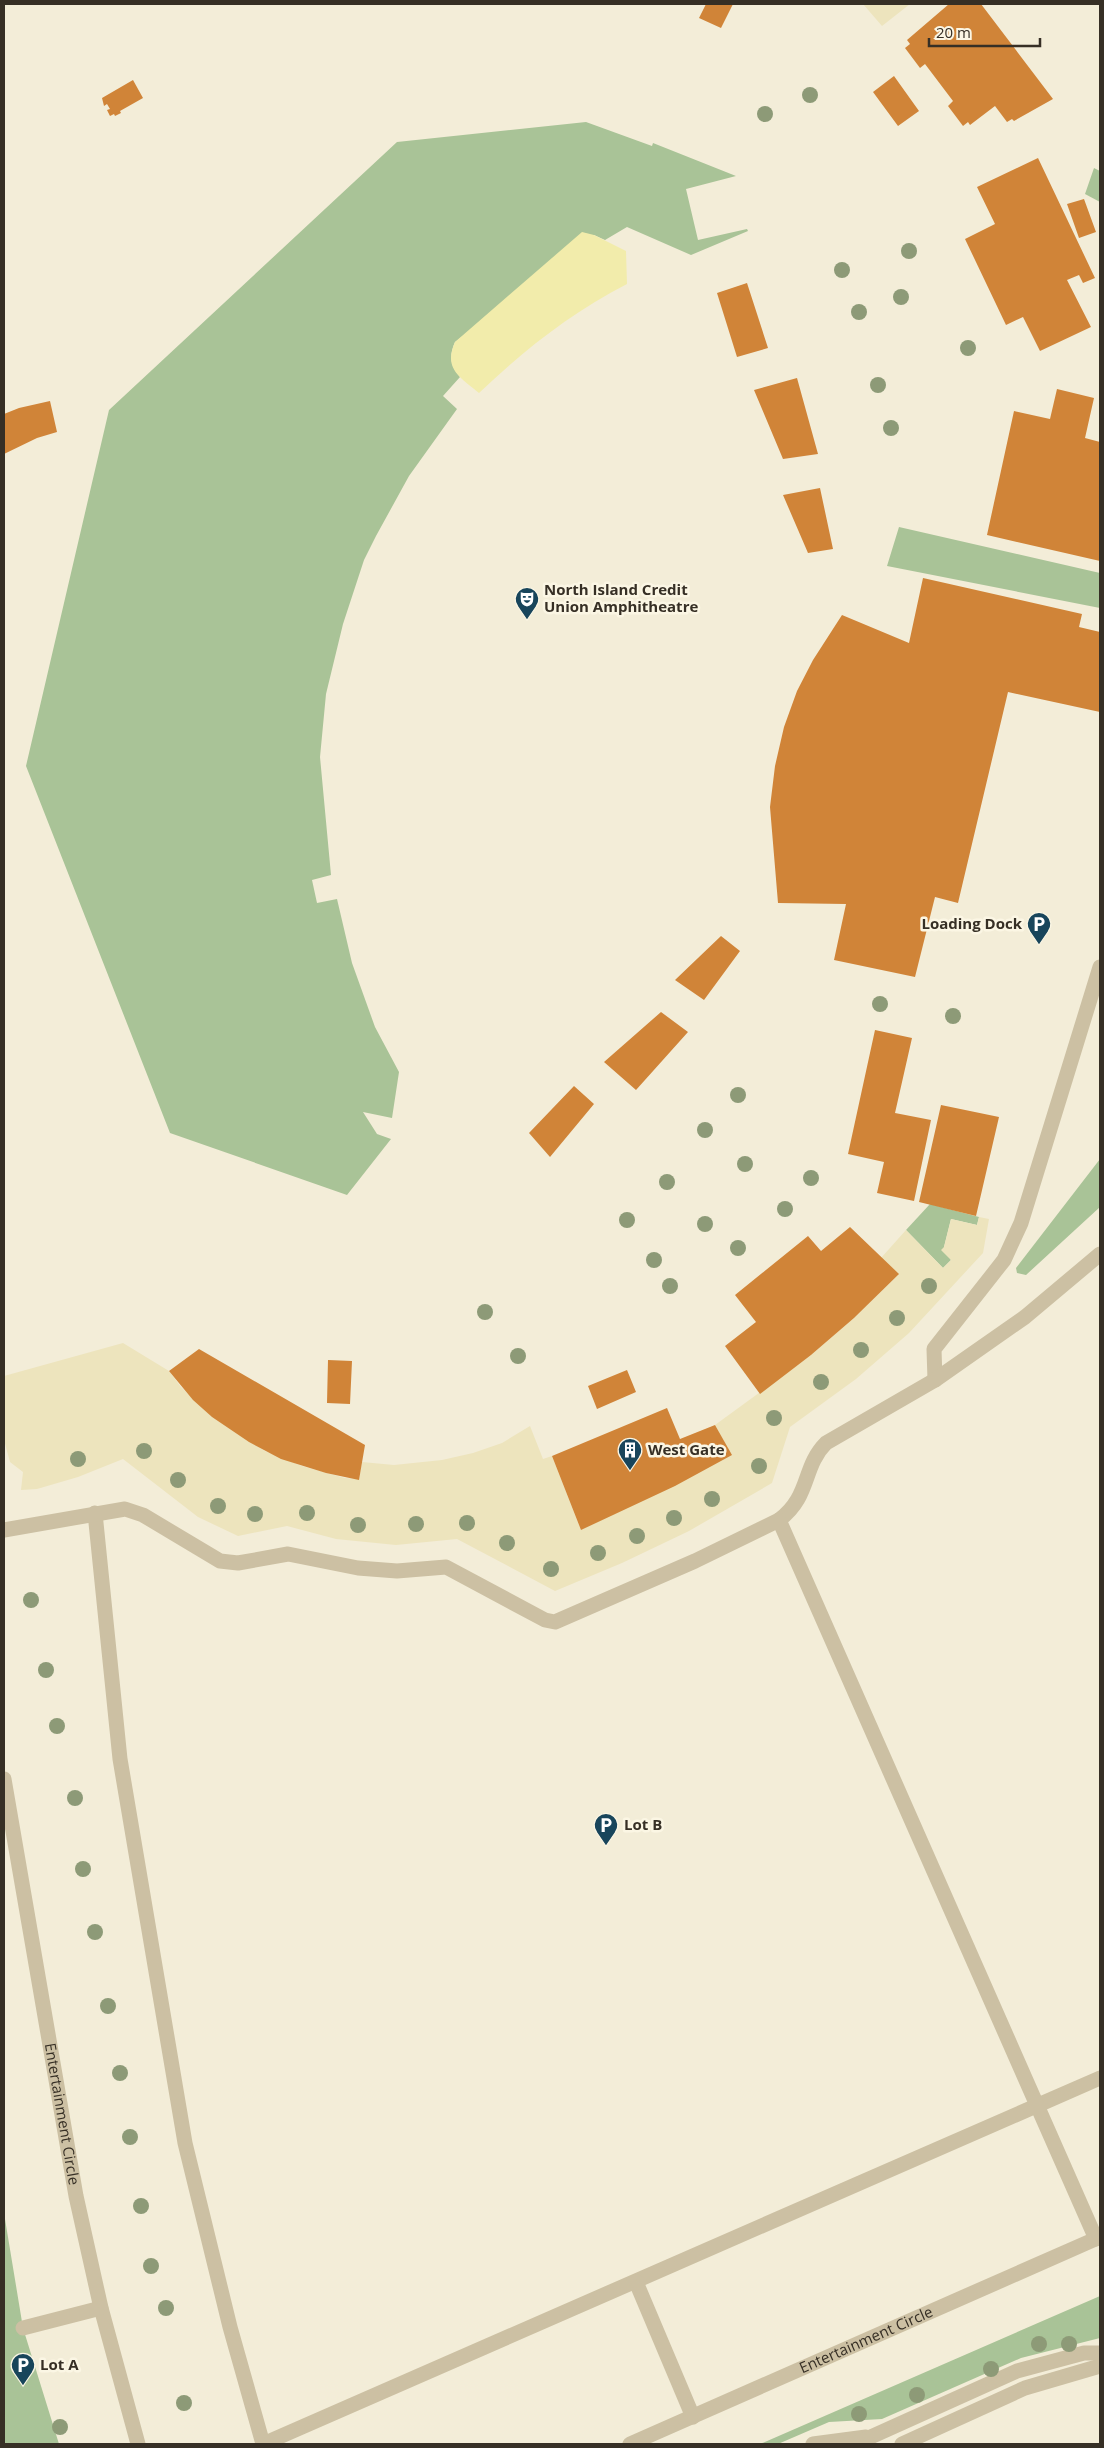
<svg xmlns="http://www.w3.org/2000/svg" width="1104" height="2448" viewBox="0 0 1104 2448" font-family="'Open Sans',sans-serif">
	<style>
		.green { fill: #a9c397 }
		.sand { fill: #f2ecab }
		.plaza { fill: #ede4bd }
		.building { fill: #d08438 }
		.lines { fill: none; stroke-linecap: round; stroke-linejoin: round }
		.minor { stroke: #ccc0a3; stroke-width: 15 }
		.tree { fill: #8d9a77 }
		.labels { text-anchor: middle; stroke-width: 5; stroke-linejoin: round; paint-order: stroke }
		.poi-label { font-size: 15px; font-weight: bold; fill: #362f25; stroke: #fbf6e4; text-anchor: start }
		.street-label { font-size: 15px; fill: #362f25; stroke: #fbf6e4 }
	</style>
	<rect width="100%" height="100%" fill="#f3edd8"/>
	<path class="green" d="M586 122 652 146 653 143 736 176 686 189 698 240 747 229 748 231 691 255 627 227 605 240 594 235 455 342C449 356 450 365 460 377L443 396 457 409 409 476 376 536 364 560 343 624 326 694 320 757 331 875 312 880 317 903 337 899 352 963 375 1027 399 1072 392 1118 363 1112 377 1134 391 1139 347 1195 170 1133 26 766 109 410 397 142Z
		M1094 168 1100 171V202L1085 194Z
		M899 527 1100 573V608L887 566Z
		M1100 1159V1207L1026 1275 1017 1273 1016 1268Z
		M930 1204 979 1217 977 1225 951 1219 944 1247 951 1260 943 1268 906 1230Z
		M4 2213 23 2328 59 2444H4Z
		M1100 2296V2338L1021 2358 882 2419 829 2422 778 2444H760Z"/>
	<path class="sand" d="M582 232 594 235 626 251 627 284C571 313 524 350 479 393 460 377 443 369 455 342Z"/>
	<path class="plaza" d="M863 4H910L882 26Z
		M979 1217 989 1219 983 1253 909 1333 856 1379 790 1427 772 1483 689 1531 622 1563 555 1591 457 1539 396 1545 336 1539 287 1526 238 1536 198 1517 123 1459 78 1477 37 1489 21 1490 23 1472 10 1462 4 1440V1376L123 1343 169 1371 181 1387 212 1417 265 1451 302 1466 345 1478 359 1479 362 1462 394 1465 442 1460 473 1453 502 1443 530 1426 543 1459 552 1456 581 1530 731 1455 715 1425 811 1355 854 1318 898 1275 881 1258 906 1230 943 1268 951 1260 941 1250 944 1247 951 1219 977 1225Z"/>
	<path class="building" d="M706 4H733L721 28 699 18Z
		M949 4H981L1053 99 1014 121 1012 119 1007 122 995 106 970 125 968 122 963 126 948 106 953 101 925 64 920 68 905 48 910 44 907 40Z
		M894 76 919 111 898 126 873 92Z
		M133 80 143 98 120 111 121 113 115 116 114 114 110 116 107 110 110 109 107 104 104 106 102 98Z
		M1038 158 1095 278 1083 283 1079 275 1067 280 1091 327 1040 351 1023 317 1006 325 965 239 995 224 977 187Z
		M1084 199 1096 232 1079 238 1067 204Z
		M747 283 768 348 737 357 717 293Z
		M797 378 818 454 783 459 754 390Z
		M1057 389 1094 398 1085 438 1100 442V561L987 535 1014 411 1050 419Z
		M50 401 57 432 37 438 4 454V414L19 408Z
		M820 488 833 549 808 553 783 495Z
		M923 578 1082 614 1079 627 1100 632V712L1008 692 958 903 935 897 915 977 834 960 846 904 778 903 770 807 775 766 784 727 797 691 813 660 842 615 909 643Z
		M721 936 740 951 704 1000 675 980Z
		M661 1012 688 1032 636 1090 604 1062Z
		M875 1030 912 1038 895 1113 931 1120 914 1201 877 1193 884 1162 848 1154Z
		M574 1086 594 1104 550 1157 529 1133Z
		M941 1105 999 1117 976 1216 919 1202Z
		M850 1227 899 1274 854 1318 811 1355 760 1394 725 1346 756 1322 735 1295 808 1236 821 1251Z
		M199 1349 365 1445 359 1480 326 1473 281 1459 249 1442 212 1417 193 1400 169 1371Z
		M328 1360 352 1361 350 1404 327 1403Z
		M627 1370 636 1392 597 1409 588 1386Z
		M667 1408 680 1439 715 1425 732 1455 675 1486 581 1530 552 1456Z"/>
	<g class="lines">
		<g class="minor">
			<path d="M935 1380 934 1349 1004 1260 1021 1223 1100 967"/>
			<path d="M95 1513 120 1759 185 2143 230 2327 263 2444 1100 2078"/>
			<path d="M779 1520C811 1496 802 1467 826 1443L935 1380 1025 1317 1100 1254"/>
			<path d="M4 1530 125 1509 143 1515 220 1561 238 1563 288 1554 358 1568 397 1571 446 1567 545 1620 555 1622 695 1561 779 1520 1096 2239"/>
			<path id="s1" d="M4 1779 76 2196 101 2308 138 2444"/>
			<path d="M636 2282 693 2417"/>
			<path d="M23 2328 101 2308"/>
			<path id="s2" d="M630 2444 1100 2237"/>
			<path d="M813 2444 866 2437"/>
			<path d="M855 2444 1017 2371 1084 2353H1100"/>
			<path d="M902 2444 1025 2388 1100 2366"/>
		</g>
	</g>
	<g class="tree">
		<circle cx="810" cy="95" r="8"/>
		<circle cx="765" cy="114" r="8"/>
		<circle cx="909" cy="251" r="8"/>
		<circle cx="842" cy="270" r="8"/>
		<circle cx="901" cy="297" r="8"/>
		<circle cx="859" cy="312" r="8"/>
		<circle cx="968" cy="348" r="8"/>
		<circle cx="878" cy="385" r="8"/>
		<circle cx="891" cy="428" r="8"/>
		<circle cx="880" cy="1004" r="8"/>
		<circle cx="953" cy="1016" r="8"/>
		<circle cx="738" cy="1095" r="8"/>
		<circle cx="705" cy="1130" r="8"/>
		<circle cx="745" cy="1164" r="8"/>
		<circle cx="811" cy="1178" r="8"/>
		<circle cx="667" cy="1182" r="8"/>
		<circle cx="785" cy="1209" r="8"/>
		<circle cx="627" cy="1220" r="8"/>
		<circle cx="705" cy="1224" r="8"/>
		<circle cx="738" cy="1248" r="8"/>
		<circle cx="654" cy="1260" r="8"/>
		<circle cx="670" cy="1286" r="8"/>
		<circle cx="929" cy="1286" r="8"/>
		<circle cx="485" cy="1312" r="8"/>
		<circle cx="897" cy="1318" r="8"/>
		<circle cx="861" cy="1350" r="8"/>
		<circle cx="518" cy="1356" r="8"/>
		<circle cx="821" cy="1382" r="8"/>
		<circle cx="774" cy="1418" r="8"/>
		<circle cx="144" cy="1451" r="8"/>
		<circle cx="78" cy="1459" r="8"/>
		<circle cx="759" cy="1466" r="8"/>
		<circle cx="178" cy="1480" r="8"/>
		<circle cx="712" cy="1499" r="8"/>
		<circle cx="218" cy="1506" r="8"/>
		<circle cx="307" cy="1513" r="8"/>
		<circle cx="255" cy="1514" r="8"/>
		<circle cx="674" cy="1518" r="8"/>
		<circle cx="467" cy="1523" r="8"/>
		<circle cx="416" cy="1524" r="8"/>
		<circle cx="358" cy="1525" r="8"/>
		<circle cx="637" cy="1536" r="8"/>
		<circle cx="507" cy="1543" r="8"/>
		<circle cx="598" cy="1553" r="8"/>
		<circle cx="551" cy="1569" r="8"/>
		<circle cx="31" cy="1600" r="8"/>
		<circle cx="46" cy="1670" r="8"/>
		<circle cx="57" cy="1726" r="8"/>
		<circle cx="75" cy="1798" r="8"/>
		<circle cx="83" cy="1869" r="8"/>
		<circle cx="95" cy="1932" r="8"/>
		<circle cx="108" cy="2006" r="8"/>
		<circle cx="120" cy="2073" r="8"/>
		<circle cx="130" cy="2137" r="8"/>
		<circle cx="141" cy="2206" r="8"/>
		<circle cx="151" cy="2266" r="8"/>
		<circle cx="166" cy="2308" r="8"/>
		<circle cx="1039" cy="2344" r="8"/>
		<circle cx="1069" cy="2344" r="8"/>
		<circle cx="991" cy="2369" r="8"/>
		<circle cx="917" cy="2395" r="8"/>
		<circle cx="184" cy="2403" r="8"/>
		<circle cx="859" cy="2414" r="8"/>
		<circle cx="60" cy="2427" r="8"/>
	</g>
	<defs>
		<g id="theatre-pin" transform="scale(1.25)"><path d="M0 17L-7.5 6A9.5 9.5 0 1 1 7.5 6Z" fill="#18455b" stroke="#fbf6e4"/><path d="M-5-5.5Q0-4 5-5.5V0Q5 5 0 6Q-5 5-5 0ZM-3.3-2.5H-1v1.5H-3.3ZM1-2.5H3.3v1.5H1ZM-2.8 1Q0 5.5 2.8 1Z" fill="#fff"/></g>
		<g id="parking-pin" transform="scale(1.25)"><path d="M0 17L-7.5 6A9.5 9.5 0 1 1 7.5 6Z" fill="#18455b" stroke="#fbf6e4"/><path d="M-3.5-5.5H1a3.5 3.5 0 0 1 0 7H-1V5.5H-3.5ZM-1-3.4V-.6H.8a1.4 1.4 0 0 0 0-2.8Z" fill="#fff"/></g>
		<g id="building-pin" transform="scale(1.25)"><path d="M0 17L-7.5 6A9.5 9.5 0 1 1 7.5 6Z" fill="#18455b" stroke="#fbf6e4"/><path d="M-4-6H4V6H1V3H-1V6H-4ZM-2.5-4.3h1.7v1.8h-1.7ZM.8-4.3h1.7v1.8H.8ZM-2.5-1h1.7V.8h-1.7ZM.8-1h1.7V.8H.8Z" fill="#fff"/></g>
	</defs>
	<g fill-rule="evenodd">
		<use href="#theatre-pin" x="527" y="599"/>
		<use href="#parking-pin" x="1039" y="924"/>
		<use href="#building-pin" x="630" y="1450"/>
		<use href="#parking-pin" x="606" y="1825"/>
		<use href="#parking-pin" x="23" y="2365"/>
	</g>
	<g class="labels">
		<g class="poi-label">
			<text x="544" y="595">North Island Credit<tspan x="544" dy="17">Union Amphitheatre</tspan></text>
			<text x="1022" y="929" text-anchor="end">Loading Dock</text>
			<text x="648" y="1455">West Gate</text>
			<text x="624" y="1830">Lot B</text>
			<text x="40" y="2370">Lot A</text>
		</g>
		<g class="street-label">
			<text dy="5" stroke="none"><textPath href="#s1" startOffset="340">Entertainment Circle</textPath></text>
			<text dy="5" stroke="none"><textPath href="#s2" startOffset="258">Entertainment Circle</textPath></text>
		</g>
	</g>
	<rect width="1104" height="2448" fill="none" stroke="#362f25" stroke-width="10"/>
	<path d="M929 38v8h111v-8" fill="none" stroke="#362f25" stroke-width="2.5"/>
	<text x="936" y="38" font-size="15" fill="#362f25" stroke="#fbf6e4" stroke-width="4" paint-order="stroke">20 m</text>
</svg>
